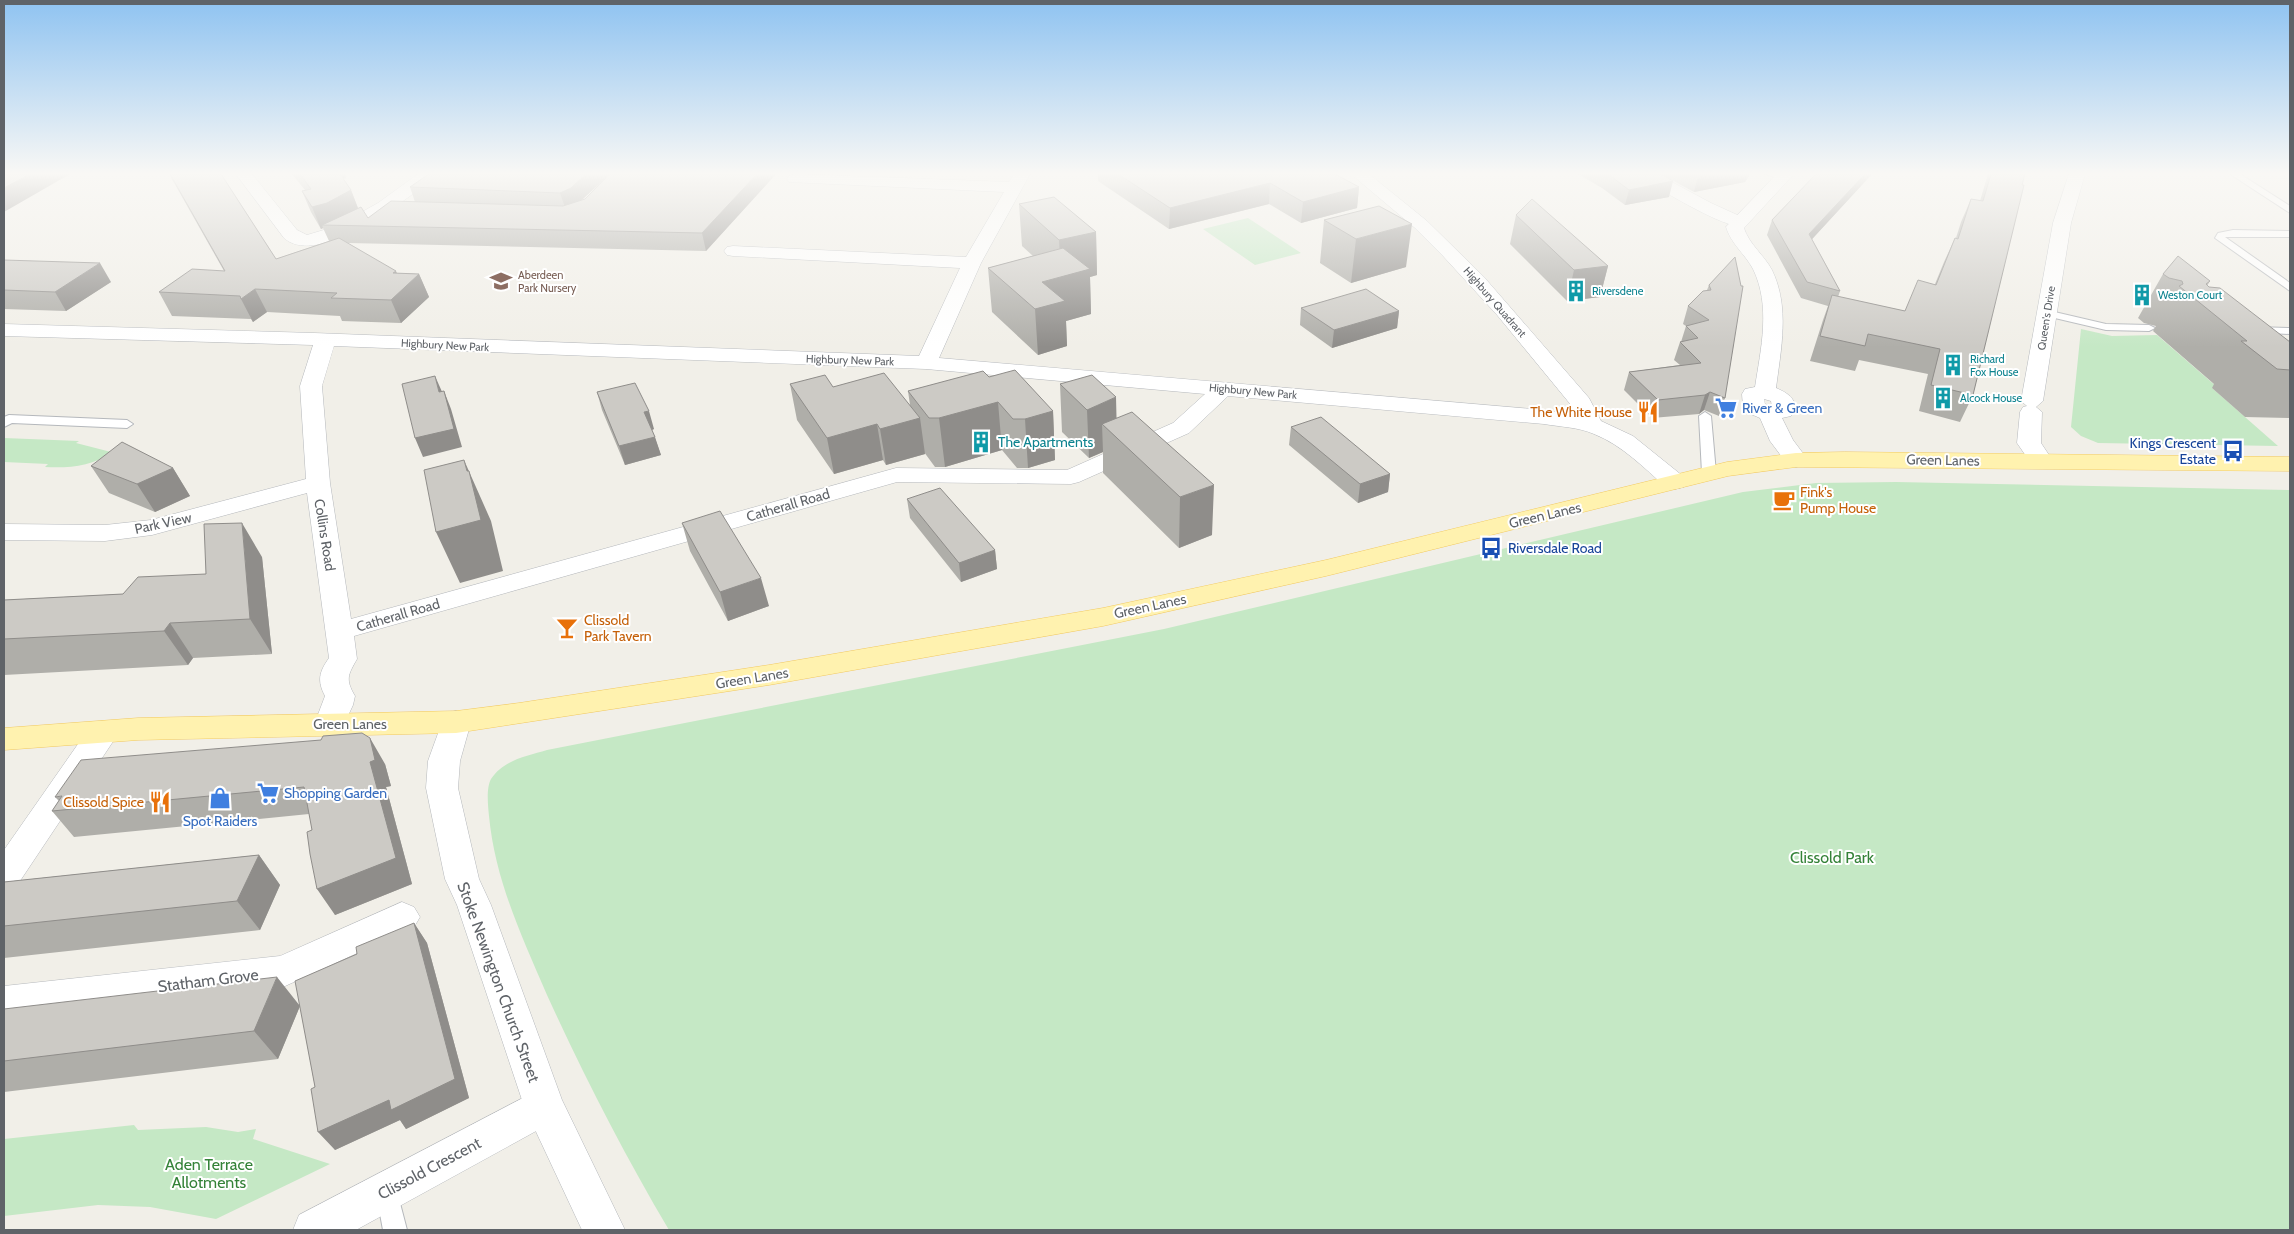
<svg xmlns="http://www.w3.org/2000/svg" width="2294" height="1234" viewBox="0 0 2294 1234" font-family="Cabin,sans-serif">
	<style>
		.green { fill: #c5e8c5 }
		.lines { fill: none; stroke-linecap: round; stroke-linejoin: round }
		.service-casing { stroke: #b5b8bc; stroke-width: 2 }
		.minor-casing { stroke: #b5b8bc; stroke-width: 1 }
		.tertiary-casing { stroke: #b5b8bc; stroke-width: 1 }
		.primary-casing { stroke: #f2c960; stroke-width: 1 }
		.service { fill: #fff; fill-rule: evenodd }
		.minor { fill: #fff; fill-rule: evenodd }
		.tertiary { fill: #fff; fill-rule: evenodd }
		.primary { fill: #fff2af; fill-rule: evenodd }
		.wall { fill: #afaea9; fill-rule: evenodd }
		.shaded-wall { fill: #8f8d8a }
		.building { fill: #cccac5; stroke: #8f8d8a }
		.labels { text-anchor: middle; stroke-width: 4; stroke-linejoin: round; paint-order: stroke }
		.far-education-label { font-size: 11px; fill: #785e54; stroke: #fff; text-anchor: start }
		.far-culture-label { font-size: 11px; fill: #0d838f; stroke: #fff; text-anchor: start }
		.far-street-label { font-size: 11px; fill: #5f6368; stroke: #fff }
		.shop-label { font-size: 14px; fill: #366cbe; stroke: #fff; text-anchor: start }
		.food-label { font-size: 14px; fill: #c56008; stroke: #fff; text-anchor: end }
		.culture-label { font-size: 14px; fill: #0d838f; stroke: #fff; text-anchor: start }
		.transit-label { font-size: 14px; fill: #164399; stroke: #fff; text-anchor: end }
		.street-label { font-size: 14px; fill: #5f6368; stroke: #fff }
		.near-park-label { font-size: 16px; fill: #348238; stroke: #fff }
		.near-street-label { font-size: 16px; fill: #5f6368; stroke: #fff }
	</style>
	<rect width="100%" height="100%" fill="#f1efe8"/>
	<path class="green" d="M1248 218 1301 253 1255 265 1203 229Z
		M2081 329 2112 336 2157 335 2217 387 2212 388 2278 446 2098 443 2081 436 2071 427Z
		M4 438 79 441 76 443 111 452C93 467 68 468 45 467L48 464 4 462Z
		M1896 482 2290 490V1230H669C624 1154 584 1076 547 995 522 937 495 880 489 816 488 806 486 788 491 779 503 760 527 756 547 750L1164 629 1743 492 1816 483Z
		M134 1125 138 1130 206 1127 238 1132 256 1129 253 1139 330 1164 216 1219 150 1207 98 1205 4 1216V1139Z"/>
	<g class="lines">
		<g class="service-casing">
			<path id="service" d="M1765 174H1782L1788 177 1784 180Z
				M2230 174H2240L2290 206V213Z
				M2233 230 2290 231V237H2225L2290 283V291L2215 238 2218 233Z
				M2046 310 2106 324 2149 325 2155 328 2149 331 2106 330 2042 315 2041 313Z
				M2256 327 2290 328V334L2252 332 2250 330Z
				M1705 412 1711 416 1716 473 1709 477 1702 473 1699 416Z
				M9 415 127 420 133 424 127 428 12 423 4 427V417Z
				M387 1181 395 1184 407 1230H383L376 1192 379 1184Z"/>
		</g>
		<g class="minor-casing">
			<path id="minor" d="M236 174H252L297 230 307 235 337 226 378 203 418 174H437C431 183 419 189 410 196 385 214 314 265 284 238Z
				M795 174 1009 182 1014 174H1030L981 263 939 358 1544 410 1576 415 1571 405 1497 315 1443 256 1415 228 1351 174H1369L1427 221 1484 277 1589 398 1601 421 1633 436 1684 477 1687 482 1684 487 1675 489 1666 487C1644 468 1622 445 1594 434 1578 427 1561 427 1544 424L1228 396 1189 433 1079 482 1071 484 897 482 354 636 357 659C348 675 345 679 355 696L353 705 340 733 329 736 318 733 314 725 325 696C317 681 319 672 329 658L307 493 152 535 105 541 4 540V524L105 525 151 520 306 479 300 386 313 345 4 336V324L314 333 919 356 960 268 733 256 727 255 724 251 727 247 733 246 966 257 1004 192 789 182 787 179 789 176ZM334 346 926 369 1205 394 1173 423 1067 470 896 468 351 619 330 483 322 386Z
				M1637 174H1657L1711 203 1744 218 1747 222 1744 226C1725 230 1659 188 1639 177Z
				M2069 174H2085L2071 223 2043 401 2036 407 2042 412 2041 443 2053 461 2049 466 2041 468 2033 466 2017 443 2020 412 2023 407 2027 406 2021 401 2053 223Z
				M103 721 114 724 118 732 114 740 16 887 4 891V850L92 724Z
				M402 902 414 907 420 917 414 927 283 987 4 1019V986L280 956Z
				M544 1087 558 1093 564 1106 558 1119 356 1230H293L299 1215Z"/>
		</g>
		<g class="tertiary-casing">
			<path id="tertiary" d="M1777 174H1794L1744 228C1749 244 1764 255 1772 270 1790 307 1781 349 1776 388 1788 393 1801 401 1791 416L1782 418 1793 440 1808 460 1804 465 1796 467 1788 465 1770 441 1760 418 1746 412 1743 407 1742 394 1745 389 1755 387C1761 348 1771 306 1753 269 1745 254 1731 244 1726 227ZM1764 399 1771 401 1772 407 1765 404Z
				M456 711 467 714 471 722 460 761 458 788 479 879 491 905 562 1100 625 1230H582L524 1106 457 905 445 879 426 788 428 761 445 714Z"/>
		</g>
		<g class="primary-casing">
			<path id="primary" d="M1845 452 2290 457V471L1796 467 1728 476 1326 576 1103 626 769 685 456 733 138 740 4 750V728L138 718 456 711 519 703 769 665 1103 608 1326 560 1727 462 1796 453Z"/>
		</g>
		<use href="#service" class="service"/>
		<use href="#minor" class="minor"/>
		<use href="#tertiary" class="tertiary"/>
		<use href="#primary" class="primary"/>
	</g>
	<path class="wall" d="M169 174H221L276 259 329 241 323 228 321 229 311 212 302 191 305 190 292 174H345L346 178 343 179 351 190 358 208 368 218 415 202 410 187 429 174H776L706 251 348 243 397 273 419 274 429 297 401 323 342 321 340 316 267 312 253 322 251 319 172 316 159 292 224 271ZM608 176 585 199 582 200Z
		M1098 174H1335L1359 187 1357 208 1301 223 1269 204 1169 229 1098 181Z
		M1578 174H1661L1669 197 1625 205 1602 188Z
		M1661 174H1750L1745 182 1694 192Z
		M1816 174H1872L1812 239 1840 291 1838 297 1905 311 1935 284 1944 262 1955 238H1956L1961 222 1971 199 1980 201 1988 174H2025L2022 185 1973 395 1960 422 1919 411 1928 374 1859 360 1855 371 1810 361 1823 320 1828 306 1801 298 1767 235 1772 220Z
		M1019 204 1096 232 1097 275 1090 277 1091 314 1066 321 1067 346 1038 355 992 312 988 268 1033 256 1022 246Z
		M1516 215 1608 266 1600 297 1567 301 1510 244Z
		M1324 220 1406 267 1351 283 1320 263Z
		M1735 257 1725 398 1719 416 1704 410 1699 414 1652 418 1624 390 1629 372 1680 365 1674 360 1680 342H1681L1686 326 1683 324 1688 306 1707 290 1709 285Z
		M4 260 111 282 66 311 4 309Z
		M2163 274 2210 281 2207 286 2209 287 2290 342V418L2245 417 2212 388 2214 384 2153 331 2156 326 2144 323 2138 318Z
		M1301 308 1399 311 1397 328 1332 348 1300 325Z
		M989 377 1053 411 1055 460 1028 468H1017L1002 450 945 467H935L924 452 925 454 886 465 883 460 834 474 797 420 790 384 833 387 910 405 908 391Z
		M1060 384 1117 418 1212 535 1179 548 1103 473V452L1089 458 1062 432Z
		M597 392 654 429 652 430 661 455 625 465 602 410Z
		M1291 427 1390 474 1388 492 1358 503 1289 445Z
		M91 466 173 468 190 496 155 512 109 493Z
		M907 499 995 550 997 569 961 582 910 518Z
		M682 523 769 606 728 621 690 551Z
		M262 557 272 654 193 658 188 665 4 675V600L123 594 206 574Z
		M385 764 391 786 386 787 412 884 335 915 309 814 74 837 52 811 59 801 55 797Z
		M259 855 280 885 260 930 4 958V882Z
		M414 923 427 943 469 1098 406 1129 400 1120 335 1150 315 1087 300 1006 278 1059 4 1092V1009L300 1005 357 954Z"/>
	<path class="shaded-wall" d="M30 174H70L4 212 5 214H4V188Z
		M337 174H345L346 178 339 180Z
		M586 174H610L576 205 566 210 560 193Z
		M757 174H776L706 251 702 233Z
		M1711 174H1750L1745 182 1694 192 1698 176Z
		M1865 174H1872L1803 249 1809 234Z
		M1673 181 1669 197 1625 205 1629 190Z
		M1270 183 1269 204 1169 229 1170 208Z
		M1359 187 1357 208 1301 223 1303 202Z
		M351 190 359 211 322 225 323 228 321 229 312 207Z
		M1412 224 1406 267 1351 283 1356 239Z
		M1096 232 1097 275 1090 277 1091 314 1066 321 1067 346 1038 355 1035 309 1042 282 1061 277 1059 240Z
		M100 263 111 282 66 311 55 292Z
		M1608 266 1600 297 1567 301 1574 270Z
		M396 271 403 289 419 274 429 297 401 323 391 300 393 273Z
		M255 289 267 312 253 322 241 299Z
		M1399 311 1397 328 1332 348 1334 330Z
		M435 376 443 394 439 392Z
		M444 391 451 409 462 447 423 457 415 438Z
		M1710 392 1704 410 1699 414 1705 395Z
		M1116 397 1117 438 1102 424 1103 452 1089 458 1087 410Z
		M998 402 1002 450 945 467 939 418Z
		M649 411 654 429 649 431 644 412Z
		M1053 411 1055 460 1028 468 1025 419Z
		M920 418 925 454 886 465 880 429Z
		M877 424 883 460 834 474 827 438Z
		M655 437 661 455 625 465 619 446Z
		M464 460 491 521 503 571 460 583 436 532 467 471Z
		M173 468 190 496 155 512 137 484Z
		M1390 474 1388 492 1358 503 1360 484Z
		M1214 485 1212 535 1179 548 1180 497Z
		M242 523 262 557 272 654 250 619Z
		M995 550 997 569 961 582 959 563Z
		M761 578 769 606 728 621 720 592Z
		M170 623 193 658 188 665 164 631Z
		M370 738 385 764 391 786 386 787 412 884 335 915 317 889 370 762Z
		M259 855 280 885 260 930 237 901Z
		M414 923 427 943 469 1098 406 1129 400 1120 335 1150 318 1132Z
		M277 977 300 1006 278 1059 254 1031Z"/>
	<path class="building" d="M4 174H30L4 188Z
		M170 174H221L276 259 339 238 396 271 393 273 419 274 391 300 331 298 337 293 255 289 241 299 240 296 159 292 192 269 225 271Z
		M300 174H340L351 190 327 203 312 207 302 191 311 189Z
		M429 174H586L571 188 560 193 410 187Z
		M610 174H757L702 233 322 225 361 207 368 218 391 201 563 206 585 199Z
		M1118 174H1335L1359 187 1303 202 1270 183 1170 208Z
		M1608 174H1661L1673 181 1629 190Z
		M1694 174H1711L1698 176Z
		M1816 174H1865L1809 234 1840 291 1807 282 1772 220Z
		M1991 174H2025L2022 185H2024L1973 395 1931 385 1940 349 1868 334 1865 346 1820 336 1832 295 1905 311 1918 280 1936 285 1955 238 1958 239 1971 199 1983 201Z
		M1054 197 1096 232 1059 240 1019 204Z
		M1532 199 1608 266 1574 270 1516 215Z
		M1379 206 1412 224 1356 239 1324 220Z
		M1063 248 1090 269 1042 282 1065 301 1035 309 988 268Z
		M2178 256 2210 281 2206 284 2209 287 2220 288 2290 342V370L2277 369 2241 341H2247L2179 286 2183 284 2182 281 2169 278 2163 274Z
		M1735 257 1741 286H1743L1725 398 1710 392 1705 395 1658 400 1629 372 1701 363 1680 342 1698 338 1686 326 1709 320 1688 306 1703 291 1711 290 1709 285Z
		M4 260 100 263 55 292 4 290Z
		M1366 289 1399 311 1334 330 1301 308Z
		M1015 370 1053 411 1025 419H1013L998 402 939 418H929L908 391 983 371 989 377Z
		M884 373 920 418 880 429 877 424 827 438 790 384 825 375 833 387Z
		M1092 375 1116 397 1087 410 1060 384Z
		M435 376 439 392 444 391 454 429 415 438 402 384Z
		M635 383 649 411 644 412 655 437 619 446 597 392Z
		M1132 412 1214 485 1180 497 1102 424Z
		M1321 417 1390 474 1360 484 1291 427Z
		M122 442 173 468 137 484 91 466Z
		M464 460 467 471H469L481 520 436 532 424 470Z
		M940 488 995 550 959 563 907 499Z
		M720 511 761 578 720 592 682 523Z
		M242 523 250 619 170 623 164 631 4 639V600L123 594 138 577 206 574 204 524Z
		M362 733 370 738 375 760 370 762 396 858 317 889 310 854 307 832 312 830 304 787 52 811 62 796 55 797 81 760 321 740 323 736Z
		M259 855 237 901 4 926V882Z
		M414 923 455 1079 391 1110 389 1100 318 1132 311 1089 315 1087 295 981 357 954 356 947Z
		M277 977 254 1031 4 1061V1009Z"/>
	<linearGradient id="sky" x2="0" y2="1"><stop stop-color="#8fc3f1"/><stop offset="0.5" stop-color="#f9f8f5"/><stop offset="1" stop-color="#f9f8f5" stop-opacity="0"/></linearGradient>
	<rect width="2294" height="347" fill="url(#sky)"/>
	<defs>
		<g id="school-bare" transform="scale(1.725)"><path d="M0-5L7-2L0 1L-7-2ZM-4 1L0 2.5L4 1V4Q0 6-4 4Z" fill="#8d6e63" stroke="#fff" stroke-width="2.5" paint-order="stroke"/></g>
		<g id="building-bare" transform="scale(1.725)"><path d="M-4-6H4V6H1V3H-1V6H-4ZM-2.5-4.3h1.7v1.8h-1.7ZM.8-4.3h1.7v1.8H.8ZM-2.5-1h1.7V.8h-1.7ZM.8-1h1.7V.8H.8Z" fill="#0f9aa8" stroke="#fff" stroke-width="2.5" paint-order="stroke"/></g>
		<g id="supermarket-bare" transform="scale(1.725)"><path d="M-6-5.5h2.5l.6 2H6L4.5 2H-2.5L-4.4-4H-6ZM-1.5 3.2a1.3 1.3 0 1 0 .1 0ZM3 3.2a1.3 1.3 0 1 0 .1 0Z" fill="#3f7fe0" stroke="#fff" stroke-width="2.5" paint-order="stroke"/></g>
		<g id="restaurant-bare" transform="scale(1.725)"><path d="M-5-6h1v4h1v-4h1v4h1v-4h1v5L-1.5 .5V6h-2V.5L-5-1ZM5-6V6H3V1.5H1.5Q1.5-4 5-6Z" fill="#e8710a" stroke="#fff" stroke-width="2.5" paint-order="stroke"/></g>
		<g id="bus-bare" transform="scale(1.725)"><path d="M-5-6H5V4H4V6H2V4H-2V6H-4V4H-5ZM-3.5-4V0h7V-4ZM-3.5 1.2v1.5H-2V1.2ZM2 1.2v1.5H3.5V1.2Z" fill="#1a4fb4" stroke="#fff" stroke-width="2.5" paint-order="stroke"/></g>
		<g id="cafe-bare" transform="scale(1.725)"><path d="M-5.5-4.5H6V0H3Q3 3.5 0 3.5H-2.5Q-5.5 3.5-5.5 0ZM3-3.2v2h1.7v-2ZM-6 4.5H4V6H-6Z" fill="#e8710a" stroke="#fff" stroke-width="2.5" paint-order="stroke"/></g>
		<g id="bar-bare" transform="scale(1.725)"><path d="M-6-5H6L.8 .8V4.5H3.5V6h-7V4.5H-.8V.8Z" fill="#e8710a" stroke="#fff" stroke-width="2.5" paint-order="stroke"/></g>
		<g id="shop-bare" transform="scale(1.725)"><path d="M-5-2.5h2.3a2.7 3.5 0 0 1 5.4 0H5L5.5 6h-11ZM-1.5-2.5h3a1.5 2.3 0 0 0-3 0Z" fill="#3f7fe0" stroke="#fff" stroke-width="2.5" paint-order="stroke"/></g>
	</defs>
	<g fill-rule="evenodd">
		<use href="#school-bare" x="501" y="281"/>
		<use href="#building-bare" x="1576" y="291"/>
		<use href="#building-bare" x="2142" y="295"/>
		<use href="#building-bare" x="1953" y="365"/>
		<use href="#building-bare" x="1943" y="398"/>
		<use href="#supermarket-bare" x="1726" y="408"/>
		<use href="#restaurant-bare" x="1648" y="412"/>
		<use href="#building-bare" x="981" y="442"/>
		<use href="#bus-bare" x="2233" y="451"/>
		<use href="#cafe-bare" x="1784" y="500"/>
		<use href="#bus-bare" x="1491" y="548"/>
		<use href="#bar-bare" x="567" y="628"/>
		<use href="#supermarket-bare" x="268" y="793"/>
		<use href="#shop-bare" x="220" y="798"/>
		<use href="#restaurant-bare" x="160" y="802"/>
	</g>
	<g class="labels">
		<g class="far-education-label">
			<text x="518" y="279">Aberdeen<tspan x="518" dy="13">Park Nursery</tspan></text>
		</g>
		<g class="far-culture-label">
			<text x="1592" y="295">Riversdene</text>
			<text x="2158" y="299">Weston Court</text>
			<text x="1970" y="363">Richard<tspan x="1970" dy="13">Fox House</tspan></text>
			<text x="1960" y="402">Alcock House</text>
		</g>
		<g class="far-street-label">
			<text transform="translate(1495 302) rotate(49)" y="4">Highbury Quadrant</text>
			<text transform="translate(2046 318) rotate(-81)" y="4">Queen's Drive</text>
			<text transform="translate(445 345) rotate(3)" y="4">Highbury New Park</text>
			<text transform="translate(850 360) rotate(2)" y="4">Highbury New Park</text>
			<text transform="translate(1253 391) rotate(5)" y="4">Highbury New Park</text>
		</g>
		<g class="shop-label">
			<text x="1742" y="413">River &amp; Green</text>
			<text x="284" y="798">Shopping Garden</text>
			<text x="220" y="826" text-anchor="middle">Spot Raiders</text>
		</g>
		<g class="food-label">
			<text x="1632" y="417">The White House</text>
			<text x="1800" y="497" text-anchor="start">Fink's<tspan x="1800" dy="16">Pump House</tspan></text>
			<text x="584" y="625" text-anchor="start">Clissold<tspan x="584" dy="16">Park Tavern</tspan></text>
			<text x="144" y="807">Clissold Spice</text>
		</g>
		<g class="culture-label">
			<text x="998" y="447">The Apartments</text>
		</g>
		<g class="transit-label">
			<text x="2216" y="448">Kings Crescent<tspan x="2216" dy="16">Estate</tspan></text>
			<text x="1508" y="553" text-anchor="start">Riversdale Road</text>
		</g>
		<g class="street-label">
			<text transform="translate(1943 460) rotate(1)" y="5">Green Lanes</text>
			<text transform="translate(788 505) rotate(-16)" y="5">Catherall Road</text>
			<text transform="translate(1545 515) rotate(-13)" y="5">Green Lanes</text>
			<text transform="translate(163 523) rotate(-12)" y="5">Park View</text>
			<text transform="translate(325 535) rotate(81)" y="5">Collins Road</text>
			<text transform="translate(1150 606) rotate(-12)" y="5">Green Lanes</text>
			<text transform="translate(398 615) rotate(-16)" y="5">Catherall Road</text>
			<text transform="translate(752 678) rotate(-9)" y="5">Green Lanes</text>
			<text x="350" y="729">Green Lanes</text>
		</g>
		<g class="near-park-label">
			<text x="1832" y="863">Clissold Park</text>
			<text x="209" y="1170">Aden Terrace<tspan x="209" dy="18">Allotments</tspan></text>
		</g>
		<g class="near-street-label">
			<text transform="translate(208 980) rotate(-7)" y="6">Statham Grove</text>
			<text transform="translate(499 982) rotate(70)" y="6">Stoke Newington Church Street</text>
			<text transform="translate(429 1168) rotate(-28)" y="6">Clissold Crescent</text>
		</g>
	</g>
	<rect width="2294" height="1234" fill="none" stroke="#5f6368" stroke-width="10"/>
</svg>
